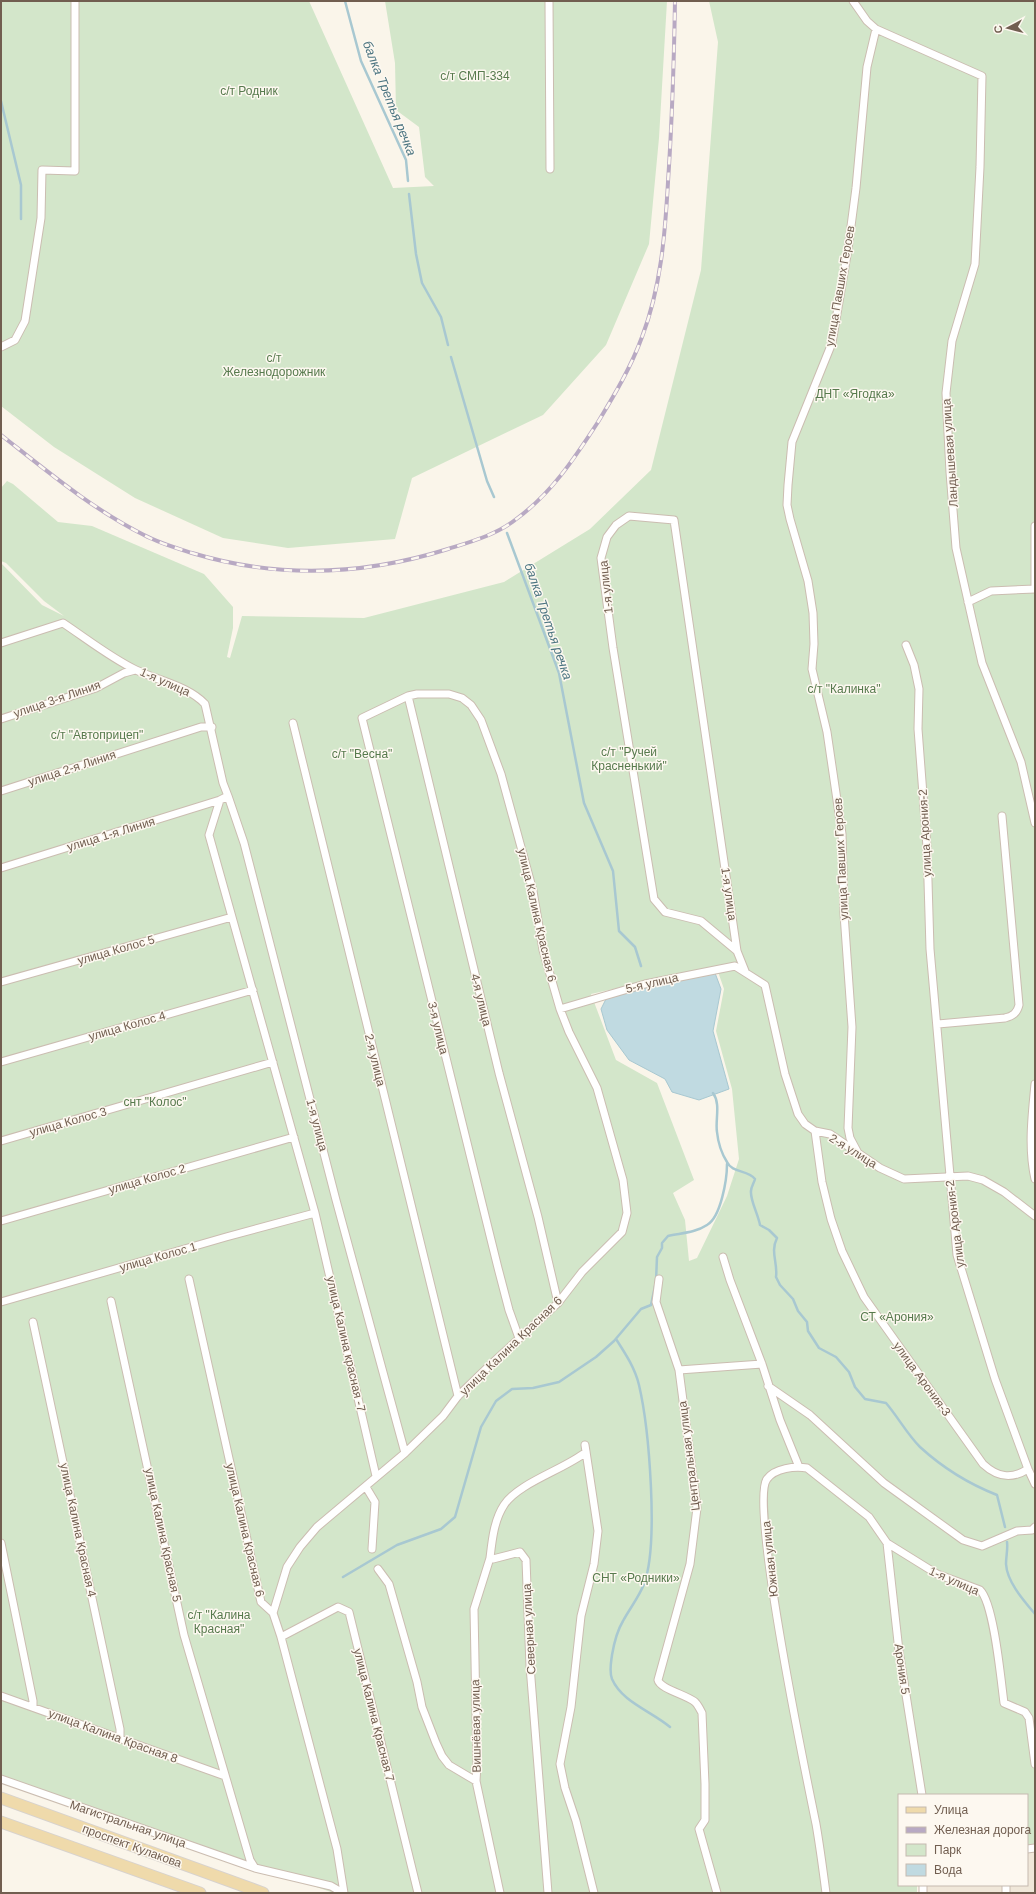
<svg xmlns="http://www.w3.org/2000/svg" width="1036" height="1894" viewBox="0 0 1036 1894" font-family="Arial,sans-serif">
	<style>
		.residential { fill: #f0e7d9 }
		.green { fill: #d3e6ca; fill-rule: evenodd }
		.water { fill: #c0dae1; stroke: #a8c8d1 }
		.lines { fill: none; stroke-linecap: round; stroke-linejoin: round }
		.stream { stroke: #a8c8d1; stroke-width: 2.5 }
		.minor-casing { stroke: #cbbdb1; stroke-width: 9 }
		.primary-casing { stroke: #d7d2ce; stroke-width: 13 }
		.minor { stroke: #fff; stroke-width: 7 }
		.primary { stroke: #efdaab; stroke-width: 11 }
		.rail-casing { stroke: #b8a9c3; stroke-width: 4 }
		.rail { stroke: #fdf8f0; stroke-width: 2.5; stroke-dasharray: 8; stroke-linecap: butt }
		.labels { text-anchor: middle; stroke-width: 3; stroke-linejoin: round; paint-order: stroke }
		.park-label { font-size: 12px; fill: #577a4d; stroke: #fdf8f0 }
		.street-label { font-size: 12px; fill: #715e50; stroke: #fdf8f0 }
		.water-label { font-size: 13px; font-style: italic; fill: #4c7581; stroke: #fdf8f0 }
	</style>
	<rect width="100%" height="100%" fill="#faf5ea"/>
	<path class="residential" d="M1035 1850V1893H927V1885H1027V1851Z"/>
	<path class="green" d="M1 1H309L393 188 434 186 425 177 419 127 396 110 395 63 385 1H667L659 138 649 244 606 345 543 415 412 478 395 539 288 548 223 538 135 498 54 447 1 406Z
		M709 1H1035V1845L1027 1846V1795H899V1885H917V1893H334L1 1781V563L42 605 64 616 44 601 6 563 1 561V488L7 481 13 484 58 522 92 526 204 574 233 607V628L227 657 230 658 242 616 364 618 504 582 590 529 651 470 701 270 718 42ZM716 966 724 989 716 1031 732 1089 739 1159 727 1196 697 1258 689 1261 685 1220 673 1193 694 1180 657 1083 616 1060 591 994Z"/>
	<path class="water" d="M715 973 721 989 713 1031 729 1089 699 1100 672 1092 665 1079 629 1060 607 1030 601 1009 606 999 655 985Z"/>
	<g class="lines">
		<path class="stream" d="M345 1 361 61 406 160 408 181
			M1 101 21 185V219
			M409 194 416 254 422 283 441 317 448 345
			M451 357 487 481 494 497
			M507 533 559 673 584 803 613 871 619 931 635 947 641 966
			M713 1093C721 1104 715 1120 717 1132 718 1142 722 1154 727 1162 732 1173 748 1170 755 1179 754 1183 751 1187 751 1191 750 1200 758 1214 760 1225L769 1230 777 1238C770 1252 778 1263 776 1277L780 1285 793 1299 798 1311 807 1322 808 1331 819 1348 836 1357 849 1372 855 1387 865 1399 886 1403C898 1417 907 1434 920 1447 943 1468 969 1484 997 1495L1005 1527
			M656 1281 657 1257 662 1248V1243L668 1236C681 1233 695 1233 707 1225 721 1217 727 1179 727 1164
			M616 1339C625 1353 635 1368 639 1385 649 1428 659 1544 644 1584 639 1597 630 1608 623 1621 617 1631 614 1643 612 1655 611 1663 609 1671 612 1679 622 1702 651 1711 670 1727
			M1007 1542C1008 1549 1006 1556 1006 1564 1007 1582 1024 1601 1035 1614
			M343 1577 397 1545 441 1529 455 1517 481 1427 496 1401 512 1389 533 1388 559 1382 596 1357 614 1341 641 1309 651 1305 655 1286"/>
		<g class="minor-casing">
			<path id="minor" d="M549 1 550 169
				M853 1 867 21 876 29 982 76 980 167 975 264 952 341 946 393 950 472 956 548 982 663 1021 762 1035 823
				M1 347 15 340 25 321 41 218 42 170 75 171V1
				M968 602 991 591 1035 589V526
				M1 643 63 623C87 639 111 658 136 670 159 681 188 686 205 704L223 783 228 796 220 800 209 835 315 1213 376 1476
				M906 645 914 665 919 689 918 729 927 847 930 949 957 1255 995 1379 1028 1469 1035 1484
				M408 696 499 1073 538 1217 558 1303
				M1 719 96 688 124 673 135 670
				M293 723 458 1396
				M1 791 201 727H212
				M228 796 244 843 336 1200 405 1453
				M1 868 220 800
				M737 951 701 921 665 912 654 899 613 648 601 558 607 537 616 525 629 516 674 520 737 951 745 971
				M1 982 232 917
				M560 1009 645 984 735 966 765 985 785 1074 798 1114 805 1124 815 1131 830 1134 880 1168 904 1179 968 1176 983 1180 1004 1192 1035 1216
				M938 1024 1005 1018C1013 1016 1017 1013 1019 1005L1002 816
				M1 1062 253 990
				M1035 1084C1032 1115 1028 1149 1035 1179
				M815 1131 822 1182 831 1219 842 1251 864 1297 983 1464C997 1477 1011 1480 1028 1469
				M1 1141 273 1062
				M858 1153 850 1138 848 1128 852 1027 844 914 842 834 827 732 812 669 814 644 813 613 808 581 790 519 787 505 788 485 792 442 832 343 848 249 856 188 867 67 876 29
				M1 1221 294 1137
				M723 1257 730 1280 762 1364 780 1420 799 1467
				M189 1279 261 1602 273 1613 281 1637 337 1849 344 1893
				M659 1279 656 1302 679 1370 697 1508 690 1564 658 1680C660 1689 687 1695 695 1702 698 1705 700 1709 702 1713L705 1784V1820L699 1829 717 1893
				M111 1301 184 1635 250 1860 255 1868 331 1886 343 1893
				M1 1302 226 1237 315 1213
				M33 1322 120 1729V1738
				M679 1370 762 1364
				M768 1386 810 1415 884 1483 963 1540 982 1546 1017 1531 1032 1530 1035 1527
				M585 1445 598 1531 594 1564 581 1616 571 1707 560 1764 565 1788 576 1821 594 1893
				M366 1487 375 1502 372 1549
				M1 1543 33 1701V1707
				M887 1543 899 1651 922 1795
				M490 1558 474 1609 477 1765 476 1781 500 1893
				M378 1569 389 1584 417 1682 422 1707 436 1743 442 1756 449 1765 476 1781
				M273 1613 287 1567 300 1547 317 1527 405 1453 443 1416 458 1396 489 1366 558 1303 582 1272 622 1232 627 1213 623 1180 597 1088 569 1032 560 1009 543 950 533 891 501 774 481 720 471 705 462 698 449 694H417L408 696 362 718 498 1268 509 1310 519 1338
				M281 1637 338 1607 349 1612 418 1893
				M1 1696 225 1776
				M1 1779 255 1868
				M1027 1849 1035 1848
				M923 1885V1893
				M1006 1885V1893
				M548 1893 530 1666 526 1560 520 1552 493 1559 490 1558C492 1541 494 1520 504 1505 518 1483 565 1469 586 1452
				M826 1893C823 1870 820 1847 816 1824 807 1780 749 1502 767 1479 775 1468 795 1466 807 1468L869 1517 887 1543 937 1574 980 1590C994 1603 1001 1681 1004 1703L1025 1712 1029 1718 1035 1764"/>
		</g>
		<g class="primary-casing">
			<path id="primary" d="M1 1798 263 1893
				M1 1822 200 1893"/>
		</g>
		<use href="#minor" class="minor"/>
		<use href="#primary" class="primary"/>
		<g class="rail-casing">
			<path id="rail" d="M1 435C47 471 92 509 144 535 159 543 176 548 192 553 278 579 362 576 448 549 470 542 496 535 515 520 551 494 574 459 598 422 615 394 631 367 642 337 661 287 665 235 668 182 672 122 674 61 675 1"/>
		</g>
		<use href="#rail" class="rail"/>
	</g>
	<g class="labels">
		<g class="park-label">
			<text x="475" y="80">с/т СМП-334</text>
			<text x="249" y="95">с/т Родник</text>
			<text x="274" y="362">с/т<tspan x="274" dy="14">Железнодорожник</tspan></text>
			<text x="855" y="398">ДНТ «Ягодка»</text>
			<text x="844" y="693">с/т "Калинка"</text>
			<text x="97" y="739">с/т "Автоприцеп"</text>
			<text x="629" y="756">с/т "Ручей<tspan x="629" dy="14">Красненький"</tspan></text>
			<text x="362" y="758">с/т "Весна"</text>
			<text x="155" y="1106">снт "Колос"</text>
			<text x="897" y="1321">СТ «Арония»</text>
			<text x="636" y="1582">СНТ «Родники»</text>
			<text x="219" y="1619">с/т "Калина<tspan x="219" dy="14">Красная"</tspan></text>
		</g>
		<g class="street-label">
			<text transform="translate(840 286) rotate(-80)" y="4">улица Павших Героев</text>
			<text transform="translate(950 453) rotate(-94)" y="4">Ландышевая улица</text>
			<text transform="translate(606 587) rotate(-96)" y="4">1-я улица</text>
			<text transform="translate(165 682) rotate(24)" y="4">1-я улица</text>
			<text transform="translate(57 699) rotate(-19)" y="4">улица 3-я Линия</text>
			<text transform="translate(72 768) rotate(-18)" y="4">улица 2-я Линия</text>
			<text transform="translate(925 833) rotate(-93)" y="4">улица Арония-2</text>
			<text transform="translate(111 834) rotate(-17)" y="4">улица 1-я Линия</text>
			<text transform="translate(841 859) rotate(-93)" y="4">улица Павших Героев</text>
			<text transform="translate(729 894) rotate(82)" y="4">1-я улица</text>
			<text transform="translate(537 915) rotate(77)" y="4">улица Калина Красная 6</text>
			<text transform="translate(116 950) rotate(-16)" y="4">улица Колос 5</text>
			<text transform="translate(652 983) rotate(-13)" y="4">5-я улица</text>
			<text transform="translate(481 1000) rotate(76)" y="4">4-я улица</text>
			<text transform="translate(127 1026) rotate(-16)" y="4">улица Колос 4</text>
			<text transform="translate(438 1028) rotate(76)" y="4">3-я улица</text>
			<text transform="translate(375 1060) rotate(76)" y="4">2-я улица</text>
			<text transform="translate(68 1122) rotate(-16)" y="4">улица Колос 3</text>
			<text transform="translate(317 1125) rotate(75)" y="4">1-я улица</text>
			<text transform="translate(853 1151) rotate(32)" y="4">2-я улица</text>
			<text transform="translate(147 1179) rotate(-16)" y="4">улица Колос 2</text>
			<text transform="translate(955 1224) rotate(-97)" y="4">улица Арония-2</text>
			<text transform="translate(158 1257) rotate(-16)" y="4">улица Колос 1</text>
			<text transform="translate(346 1344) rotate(77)" y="4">улица Калина красная -7</text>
			<text transform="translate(511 1346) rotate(-44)" y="4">улица Калина Красная 6</text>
			<text transform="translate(922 1379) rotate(54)" y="4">улица Арония-3</text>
			<text transform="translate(689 1456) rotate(-97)" y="4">Центральная улица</text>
			<text transform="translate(78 1530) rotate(78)" y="4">улица Калина Красная 4</text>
			<text transform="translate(245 1530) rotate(77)" y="4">улица Калина Красная 6</text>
			<text transform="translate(163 1535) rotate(78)" y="4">улица Калина Красная 5</text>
			<text transform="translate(770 1559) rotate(-96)" y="4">Южная улица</text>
			<text transform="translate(954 1581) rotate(24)" y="4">1-я улица</text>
			<text transform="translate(529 1629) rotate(-93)" y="4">Северная улица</text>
			<text transform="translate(902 1669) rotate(82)" y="4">Арония 5</text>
			<text transform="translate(374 1715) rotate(76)" y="4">улица Калина Красная 7</text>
			<text transform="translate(476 1726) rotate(-91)" y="4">Вишнёвая улица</text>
			<text transform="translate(113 1736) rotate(20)" y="4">улица Калина Красная 8</text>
			<text transform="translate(128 1824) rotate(19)" y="4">Магистральная улица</text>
			<text transform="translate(132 1846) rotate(20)" y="4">проспект Кулакова</text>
		</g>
		<g class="water-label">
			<text transform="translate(390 98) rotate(68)" y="5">балка Третья речка</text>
			<text transform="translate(549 621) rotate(71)" y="5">балка Третья речка</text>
		</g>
	</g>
	<rect width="1036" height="1894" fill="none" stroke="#715e50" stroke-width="4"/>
	<rect x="898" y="1794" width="130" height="92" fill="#fdf8f0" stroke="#c5bab0"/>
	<rect x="906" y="1807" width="20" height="6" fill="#efdaab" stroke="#c5bab0"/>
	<text x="934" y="1814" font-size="12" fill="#715e50">Улица</text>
	<rect x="906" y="1827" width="20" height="6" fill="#b8a9c3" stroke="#c5bab0"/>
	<text x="934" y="1834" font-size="12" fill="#715e50">Железная дорога</text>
	<rect x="906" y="1844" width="20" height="12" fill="#d3e6ca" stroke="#c5bab0"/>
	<text x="934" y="1854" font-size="12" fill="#715e50">Парк</text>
	<rect x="906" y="1864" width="20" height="12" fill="#c0dae1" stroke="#c5bab0"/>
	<text x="934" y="1874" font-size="12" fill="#715e50">Вода</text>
	<g transform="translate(1008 28) rotate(263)" stroke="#fdf8f0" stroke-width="3" paint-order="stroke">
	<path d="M0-3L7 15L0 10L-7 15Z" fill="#715e50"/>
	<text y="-6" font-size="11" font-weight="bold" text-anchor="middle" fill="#715e50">С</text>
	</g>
</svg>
